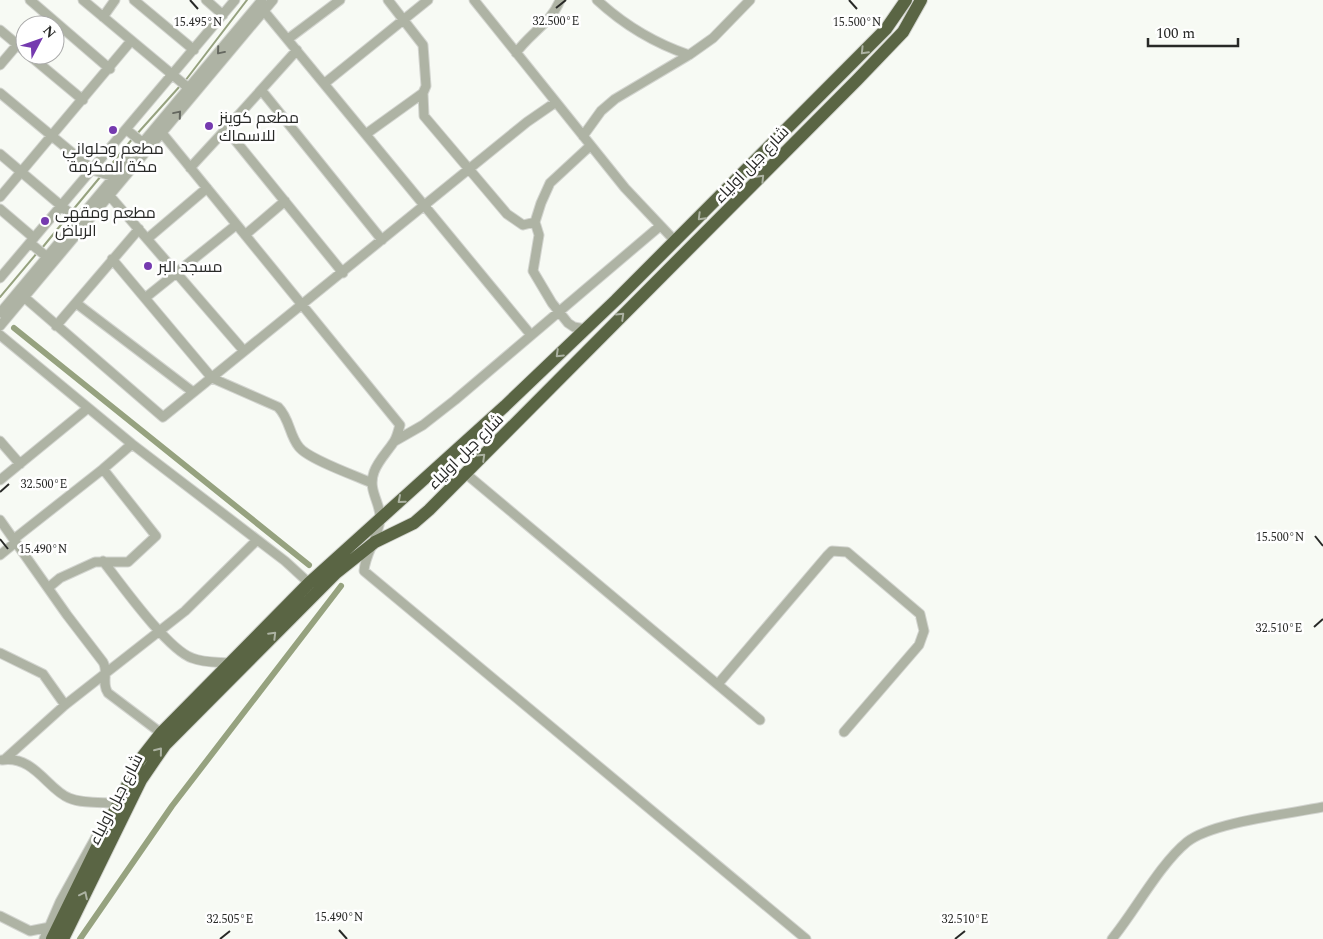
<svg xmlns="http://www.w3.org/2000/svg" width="1323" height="939" viewBox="0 0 1323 939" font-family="Spectral,Cairo,serif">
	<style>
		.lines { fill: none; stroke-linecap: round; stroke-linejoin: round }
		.stream { stroke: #96a27f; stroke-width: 2 }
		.canal { stroke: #96a27f; stroke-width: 6 }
		.minor-casing { stroke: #d2d4cf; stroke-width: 11 }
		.highway-casing { stroke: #d2d4cf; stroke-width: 14 }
		.minor { stroke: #aeb3a4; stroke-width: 9 }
		.highway { stroke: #5a6544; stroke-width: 12 }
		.oneway { stroke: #64675f }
		.oneway2 { stroke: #acb2a2 }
		.ticks { fill: none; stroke: #282927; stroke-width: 2 }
		.poi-dot { fill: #753aaf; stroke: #fff; stroke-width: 2 }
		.labels { text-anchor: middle; stroke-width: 5; stroke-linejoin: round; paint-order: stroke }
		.poi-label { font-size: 16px; fill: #282927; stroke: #fff; text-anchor: start }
		.street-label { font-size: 16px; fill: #282927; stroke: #fff }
		.ticks-label { font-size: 12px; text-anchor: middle; fill: #282927; stroke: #fff; stroke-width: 5; stroke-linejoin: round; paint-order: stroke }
	</style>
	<rect width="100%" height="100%" fill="#f7faf4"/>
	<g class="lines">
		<path class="stream" d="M185 81 247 0
			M136 135 180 86
			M106 171 133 138
			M72 211 101 176
			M42 248 69 215
			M0 297 37 253"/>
		<path class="canal" d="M14 328 309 565
			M80 939 172 806 341 586"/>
		<g class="minor-casing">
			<path id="minor" d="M30 0 110 69
				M83 0 192 91
				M134 0 194 50
				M206 0 223 15
				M474 0 625 188 676 242
				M597 0C624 25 654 43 689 55
				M264 11 531 335
				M103 17 115 0
				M0 30 25 51
				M288 39 340 0
				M297 50 226 129 343 273
				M516 53C529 34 552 22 560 0
				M29 55 83 100
				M0 65 17 45
				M325 83 428 0
				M262 91 382 240
				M0 93 93 170 114 177
				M423 93 424 116 507 214 523 225 535 222
				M127 130 143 143
				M162 133 400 425C398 431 397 438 393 443 387 452 378 461 374 472 367 491 382 504 380 520 378 538 365 554 364 571L806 939
				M366 134 423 93 426 86 423 45 388 0
				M583 136 601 111 615 99 689 55 713 38 750 0
				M0 154 78 220
				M190 168 226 129
				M109 195 244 351
				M0 197 131 41
				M0 209 34 238
				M245 235 285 201
				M147 239 207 188
				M30 243 47 257
				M112 259 212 378 278 407C290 419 289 435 299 447 308 459 356 476 372 483
				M0 278 235 0
				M24 297 163 417 527 122 556 102
				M145 298 236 225
				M76 303 193 392
				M0 313 262 0
				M0 326 273 0
				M56 326 139 229
				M585 329 574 327 568 323 552 303 533 271 539 235 535 222 541 203 550 183 590 146
				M0 335 132 444 285 561 309 583
				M0 441 20 464
				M395 441 423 425 455 400 660 226
				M465 473 760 720
				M0 480 88 408
				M0 520 67 615 103 662C109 672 101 683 108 693L161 733
				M14 539 103 469 132 444
				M0 555 16 542
				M103 561C121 584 167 649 192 658 204 663 218 662 230 663
				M48 588 60 578 95 562H128L156 536 103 469
				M0 653 43 674 65 705
				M718 684 827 556 832 551 847 552 920 614 924 631 919 645 844 732
				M5 759 65 705 185 611 256 541
				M2 760C34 755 48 790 69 798 83 804 101 802 116 803
				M0 916 30 931 50 927
				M44 939 60 902 96 837
				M1112 939C1135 911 1160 864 1187 842 1212 822 1289 814 1323 807"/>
		</g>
		<g class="highway-casing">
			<path id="highway" d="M52 939 139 761 161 733 309 583 505 406 616 300 886 29 906 0
				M63 939 141 780 165 745 336 573 375 542 414 523 429 510 857 80 903 32 921 0"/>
		</g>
		<use href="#minor" class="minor"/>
		<use href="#highway" class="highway"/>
	</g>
	<defs><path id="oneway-chevron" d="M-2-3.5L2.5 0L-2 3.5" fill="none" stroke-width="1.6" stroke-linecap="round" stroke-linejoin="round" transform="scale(1.25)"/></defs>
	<g class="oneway">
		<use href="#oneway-chevron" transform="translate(220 51) rotate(130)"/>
		<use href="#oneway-chevron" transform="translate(178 114) rotate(-50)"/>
	</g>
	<g class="oneway2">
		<use href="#oneway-chevron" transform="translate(864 51) rotate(134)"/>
		<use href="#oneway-chevron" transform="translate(761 178) rotate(-46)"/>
		<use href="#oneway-chevron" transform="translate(701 217) rotate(135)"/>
		<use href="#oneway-chevron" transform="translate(621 316) rotate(-44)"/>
		<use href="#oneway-chevron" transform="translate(559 354) rotate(136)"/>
		<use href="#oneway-chevron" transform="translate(482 457) rotate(-44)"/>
		<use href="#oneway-chevron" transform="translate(401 500) rotate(139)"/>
		<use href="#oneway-chevron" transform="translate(273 635) rotate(-45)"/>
		<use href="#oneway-chevron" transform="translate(159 751) rotate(-51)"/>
		<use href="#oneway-chevron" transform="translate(84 895) rotate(-64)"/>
	</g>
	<path class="ticks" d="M190 0 198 9M849 0 857 9M556 8 566 0M0 492 9 484M1315 536 1323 546M0 539 8 549M1314 627 1323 619M339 930 347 939M220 939 230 931M955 939 965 931"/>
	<g class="poi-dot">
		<circle cx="209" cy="126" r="5"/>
		<circle cx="113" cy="130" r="5"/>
		<circle cx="45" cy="221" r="5"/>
		<circle cx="148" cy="266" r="5"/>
	</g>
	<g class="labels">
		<g class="poi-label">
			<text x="219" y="123">مطعم كوينز<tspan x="219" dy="18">للاسماك</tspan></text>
			<text x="113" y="154" text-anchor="middle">مطعم وحلواني<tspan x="113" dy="18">مكة المكرمة</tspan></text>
			<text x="55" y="218">مطعم ومقهى<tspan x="55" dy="18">الرباض</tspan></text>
			<text x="158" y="272">مسجد البر</text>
		</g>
		<g class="street-label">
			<text transform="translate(751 164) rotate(-46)" y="6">شارع جبل اولياء</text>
			<text transform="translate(465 451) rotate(-45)" y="6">شارع جبل اولياء</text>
			<text transform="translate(115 799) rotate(-63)" y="6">شارع جبل اولياء</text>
		</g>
	</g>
	<g class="ticks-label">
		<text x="556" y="25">32.500°E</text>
		<text x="198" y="26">15.495°N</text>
		<text x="857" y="26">15.500°N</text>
		<text x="44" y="488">32.500°E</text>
		<text x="1280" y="541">15.500°N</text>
		<text x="43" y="553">15.490°N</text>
		<text x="1279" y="632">32.510°E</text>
		<text x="339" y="921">15.490°N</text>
		<text x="230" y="923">32.505°E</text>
		<text x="965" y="923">32.510°E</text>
	</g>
	<g transform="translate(40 40) rotate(49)"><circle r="24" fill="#ffffff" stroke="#a9a9a9"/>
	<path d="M0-4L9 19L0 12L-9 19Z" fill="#753aaf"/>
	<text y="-8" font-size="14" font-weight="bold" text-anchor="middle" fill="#282927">N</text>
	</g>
	<path d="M1148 38v8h90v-8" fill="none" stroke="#282927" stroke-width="2.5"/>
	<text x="1156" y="38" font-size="15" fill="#282927" stroke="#ffffff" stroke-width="4" paint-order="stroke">100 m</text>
</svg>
